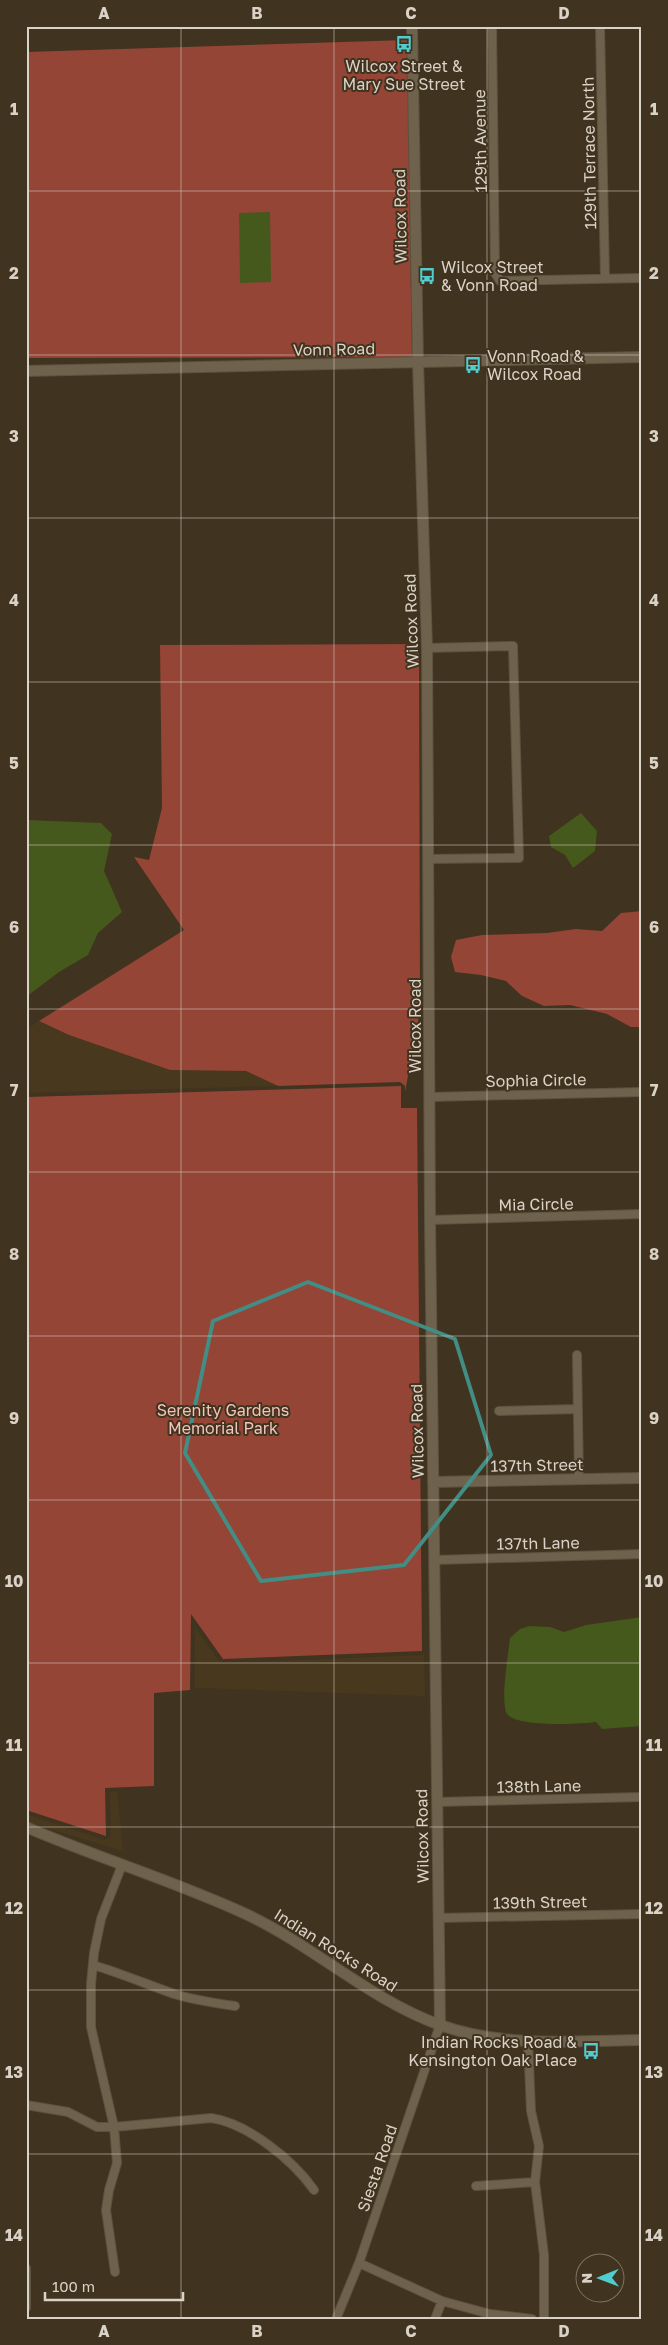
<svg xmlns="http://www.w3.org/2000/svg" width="668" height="2345" viewBox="0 0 668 2345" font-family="'Golos Text',sans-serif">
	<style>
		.built { fill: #48381d }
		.green { fill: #944536 }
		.water { fill: #44591b }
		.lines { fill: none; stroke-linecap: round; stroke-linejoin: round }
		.minor-casing { stroke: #5c5240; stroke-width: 10 }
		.tertiary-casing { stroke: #5c5240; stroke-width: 12 }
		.minor { stroke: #6f624c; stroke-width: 8 }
		.tertiary { stroke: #6f624c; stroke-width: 10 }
		.marked { fill: none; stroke: #428d84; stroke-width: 4; stroke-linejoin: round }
		.grid { fill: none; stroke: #dad2c6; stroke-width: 1; stroke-opacity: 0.55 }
		.labels { text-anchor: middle; stroke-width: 4; stroke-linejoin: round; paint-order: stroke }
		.poi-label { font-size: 16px; fill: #dad2c6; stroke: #40331f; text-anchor: start }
		.street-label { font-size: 16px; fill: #dad2c6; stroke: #40331f }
		.park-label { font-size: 16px; fill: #f4c4ba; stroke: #40331f }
		.neatline { fill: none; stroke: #dad2c6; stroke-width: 2 }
		.grid-label { font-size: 16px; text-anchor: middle; font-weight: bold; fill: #dad2c6 }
	</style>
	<rect width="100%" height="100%" fill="#40331f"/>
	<path class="built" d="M39 1021 69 1035 170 1070 246 1071 278 1086 26 1093V1029Z
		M195 1627 219 1661 223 1663 422 1655 424 1653 425 1696 195 1688Z
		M117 1791 123 1851 26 1822V1814L105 1840 111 1836 110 1792Z"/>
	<path class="green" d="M407 40 412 357 26 358V52Z
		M419 644 420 1010 405 1092V1086L400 1082 278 1086 246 1071 170 1070 69 1035 39 1021 184 930 134 857 149 860 162 808 160 645Z
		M642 911V1027H631L607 1014 570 1005 544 1006 522 996 506 981 481 975 455 972 451 957 456 940 482 935 547 933 576 929 602 931 621 913Z
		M401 1086V1108H417L422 1651 223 1659 191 1614 190 1690 154 1693V1786L105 1788 106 1836 26 1810V1097Z"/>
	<path class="water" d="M270 212 271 282 240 283 239 213Z
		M581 813 597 831 595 851 573 868 565 855 551 847 549 836Z
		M26 820 101 823 112 834 104 871 122 912 98 933 88 955 59 972 26 997Z
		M642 1617V1726L602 1729 596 1722C581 1724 512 1728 506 1712 501 1697 508 1656 510 1638L520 1629 529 1626 550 1627 564 1632 586 1625Z"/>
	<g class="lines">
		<g class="minor-casing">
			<path id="minor" d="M492 26 495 273 500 281 642 278
				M600 26 605 278
				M427 648 513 646 519 858 429 859
				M430 1097 642 1092
				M430 1220 642 1214
				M577 1355 579 1479
				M499 1411 578 1409
				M435 1560 642 1554
				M437 1802 642 1797
				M438 1918 642 1914
				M93 1965C120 1973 146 1984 174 1994 194 2000 214 2003 235 2006
				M528 2040 531 2111 539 2146 535 2182 544 2255V2319
				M26 2105 68 2112 97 2127H114L211 2118C247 2123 293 2160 314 2190
				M476 2186 535 2182
				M359 2263 442 2301 490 2314 532 2319
				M26 2268V2308
				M115 2272 106 2210 109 2190 117 2163 114 2127 91 2027V1984L94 1953 101 1919 122 1865
				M336 2319 359 2263 440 2025
				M435 2319 442 2301"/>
		</g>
		<g class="tertiary-casing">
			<path id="tertiary" d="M412 26 418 362 427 648 430 1220 440 2025
				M26 371 642 357
				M433 1482 642 1478
				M26 1827C100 1859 178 1882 250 1916 316 1948 371 2000 440 2025 503 2048 576 2041 642 2040"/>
		</g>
		<use href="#minor" class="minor"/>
		<use href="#tertiary" class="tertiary"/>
	</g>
	<path class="marked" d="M308 1282 455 1339 491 1455 404 1565 261 1581 185 1453 213 1321Z"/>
	<path class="grid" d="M181 26V2319M334 26V2319M487 26V2319M26 191H642M26 355H642M26 518H642M26 682H642M26 845H642M26 1009H642M26 1172H642M26 1336H642M26 1500H642M26 1663H642M26 1827H642M26 1990H642M26 2154H642"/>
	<defs>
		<g id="bus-bare" transform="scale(1.35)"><path d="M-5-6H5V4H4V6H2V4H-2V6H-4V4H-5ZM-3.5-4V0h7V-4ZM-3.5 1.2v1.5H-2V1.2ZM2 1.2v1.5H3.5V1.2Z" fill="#52cdcf" stroke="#40331f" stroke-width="2.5" paint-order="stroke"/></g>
	</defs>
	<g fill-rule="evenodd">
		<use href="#bus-bare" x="404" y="44"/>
		<use href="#bus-bare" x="427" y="276"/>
		<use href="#bus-bare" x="473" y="365"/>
		<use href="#bus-bare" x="591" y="2051"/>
	</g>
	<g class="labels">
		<g class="poi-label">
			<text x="404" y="72" text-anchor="middle">Wilcox Street &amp;<tspan x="404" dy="18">Mary Sue Street</tspan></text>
			<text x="441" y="273">Wilcox Street<tspan x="441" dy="18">&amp; Vonn Road</tspan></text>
			<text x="487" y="362">Vonn Road &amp;<tspan x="487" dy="18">Wilcox Road</tspan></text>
			<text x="577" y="2048" text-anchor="end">Indian Rocks Road &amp;<tspan x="577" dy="18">Kensington Oak Place</tspan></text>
		</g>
		<g class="street-label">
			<text transform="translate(480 141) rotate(-91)" y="6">129th Avenue</text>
			<text transform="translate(589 153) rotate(-91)" y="6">129th Terrace North</text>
			<text transform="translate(400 216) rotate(-91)" y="6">Wilcox Road</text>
			<text transform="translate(334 349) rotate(-1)" y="6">Vonn Road</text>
			<text transform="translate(411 621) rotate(-92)" y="6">Wilcox Road</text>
			<text transform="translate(415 1026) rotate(-90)" y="6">Wilcox Road</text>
			<text transform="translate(536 1080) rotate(-1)" y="6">Sophia Circle</text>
			<text transform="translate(536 1204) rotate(-1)" y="6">Mia Circle</text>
			<text transform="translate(417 1431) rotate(-91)" y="6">Wilcox Road</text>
			<text transform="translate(537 1465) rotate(-1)" y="6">137th Street</text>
			<text transform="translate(538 1543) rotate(-1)" y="6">137th Lane</text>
			<text transform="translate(539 1786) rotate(-1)" y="6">138th Lane</text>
			<text transform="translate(422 1836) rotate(-91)" y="6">Wilcox Road</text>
			<text transform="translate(540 1902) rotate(-1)" y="6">139th Street</text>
			<text transform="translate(336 1950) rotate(32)" y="6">Indian Rocks Road</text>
			<text transform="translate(377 2168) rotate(-71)" y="6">Siesta Road</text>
		</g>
		<g class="park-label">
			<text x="223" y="1416">Serenity Gardens<tspan x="223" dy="18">Memorial Park</tspan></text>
		</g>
	</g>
	<rect width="668" height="2345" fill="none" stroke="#40331f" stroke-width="55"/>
	<g transform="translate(600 2278) rotate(269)"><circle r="24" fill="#40331f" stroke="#7e7362"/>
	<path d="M0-4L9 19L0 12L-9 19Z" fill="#52cdcf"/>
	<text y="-8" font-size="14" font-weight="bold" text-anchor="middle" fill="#dad2c6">N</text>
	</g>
	<path d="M45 2292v8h138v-8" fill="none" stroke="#dad2c6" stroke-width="2.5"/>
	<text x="52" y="2292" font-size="15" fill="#dad2c6" stroke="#40331f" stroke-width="4" paint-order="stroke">100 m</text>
	<rect x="28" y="28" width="612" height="2290" class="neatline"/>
	<g class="grid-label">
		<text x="104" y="19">A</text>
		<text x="257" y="19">B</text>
		<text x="411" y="19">C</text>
		<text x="564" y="19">D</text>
		<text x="14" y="115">1</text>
		<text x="654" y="115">1</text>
		<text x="14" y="279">2</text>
		<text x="654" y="279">2</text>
		<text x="14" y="442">3</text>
		<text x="654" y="442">3</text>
		<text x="14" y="606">4</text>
		<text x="654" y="606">4</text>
		<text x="14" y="769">5</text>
		<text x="654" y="769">5</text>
		<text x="14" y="933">6</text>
		<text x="654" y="933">6</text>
		<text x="14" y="1096">7</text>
		<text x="654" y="1096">7</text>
		<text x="14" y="1260">8</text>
		<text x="654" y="1260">8</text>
		<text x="14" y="1424">9</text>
		<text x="654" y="1424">9</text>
		<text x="14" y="1587">10</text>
		<text x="654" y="1587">10</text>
		<text x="14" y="1751">11</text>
		<text x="654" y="1751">11</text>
		<text x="14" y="1914">12</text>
		<text x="654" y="1914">12</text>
		<text x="14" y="2078">13</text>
		<text x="654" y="2078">13</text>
		<text x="14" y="2241">14</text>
		<text x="654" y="2241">14</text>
		<text x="104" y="2337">A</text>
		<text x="257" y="2337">B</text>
		<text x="411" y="2337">C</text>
		<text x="564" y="2337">D</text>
	</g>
</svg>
